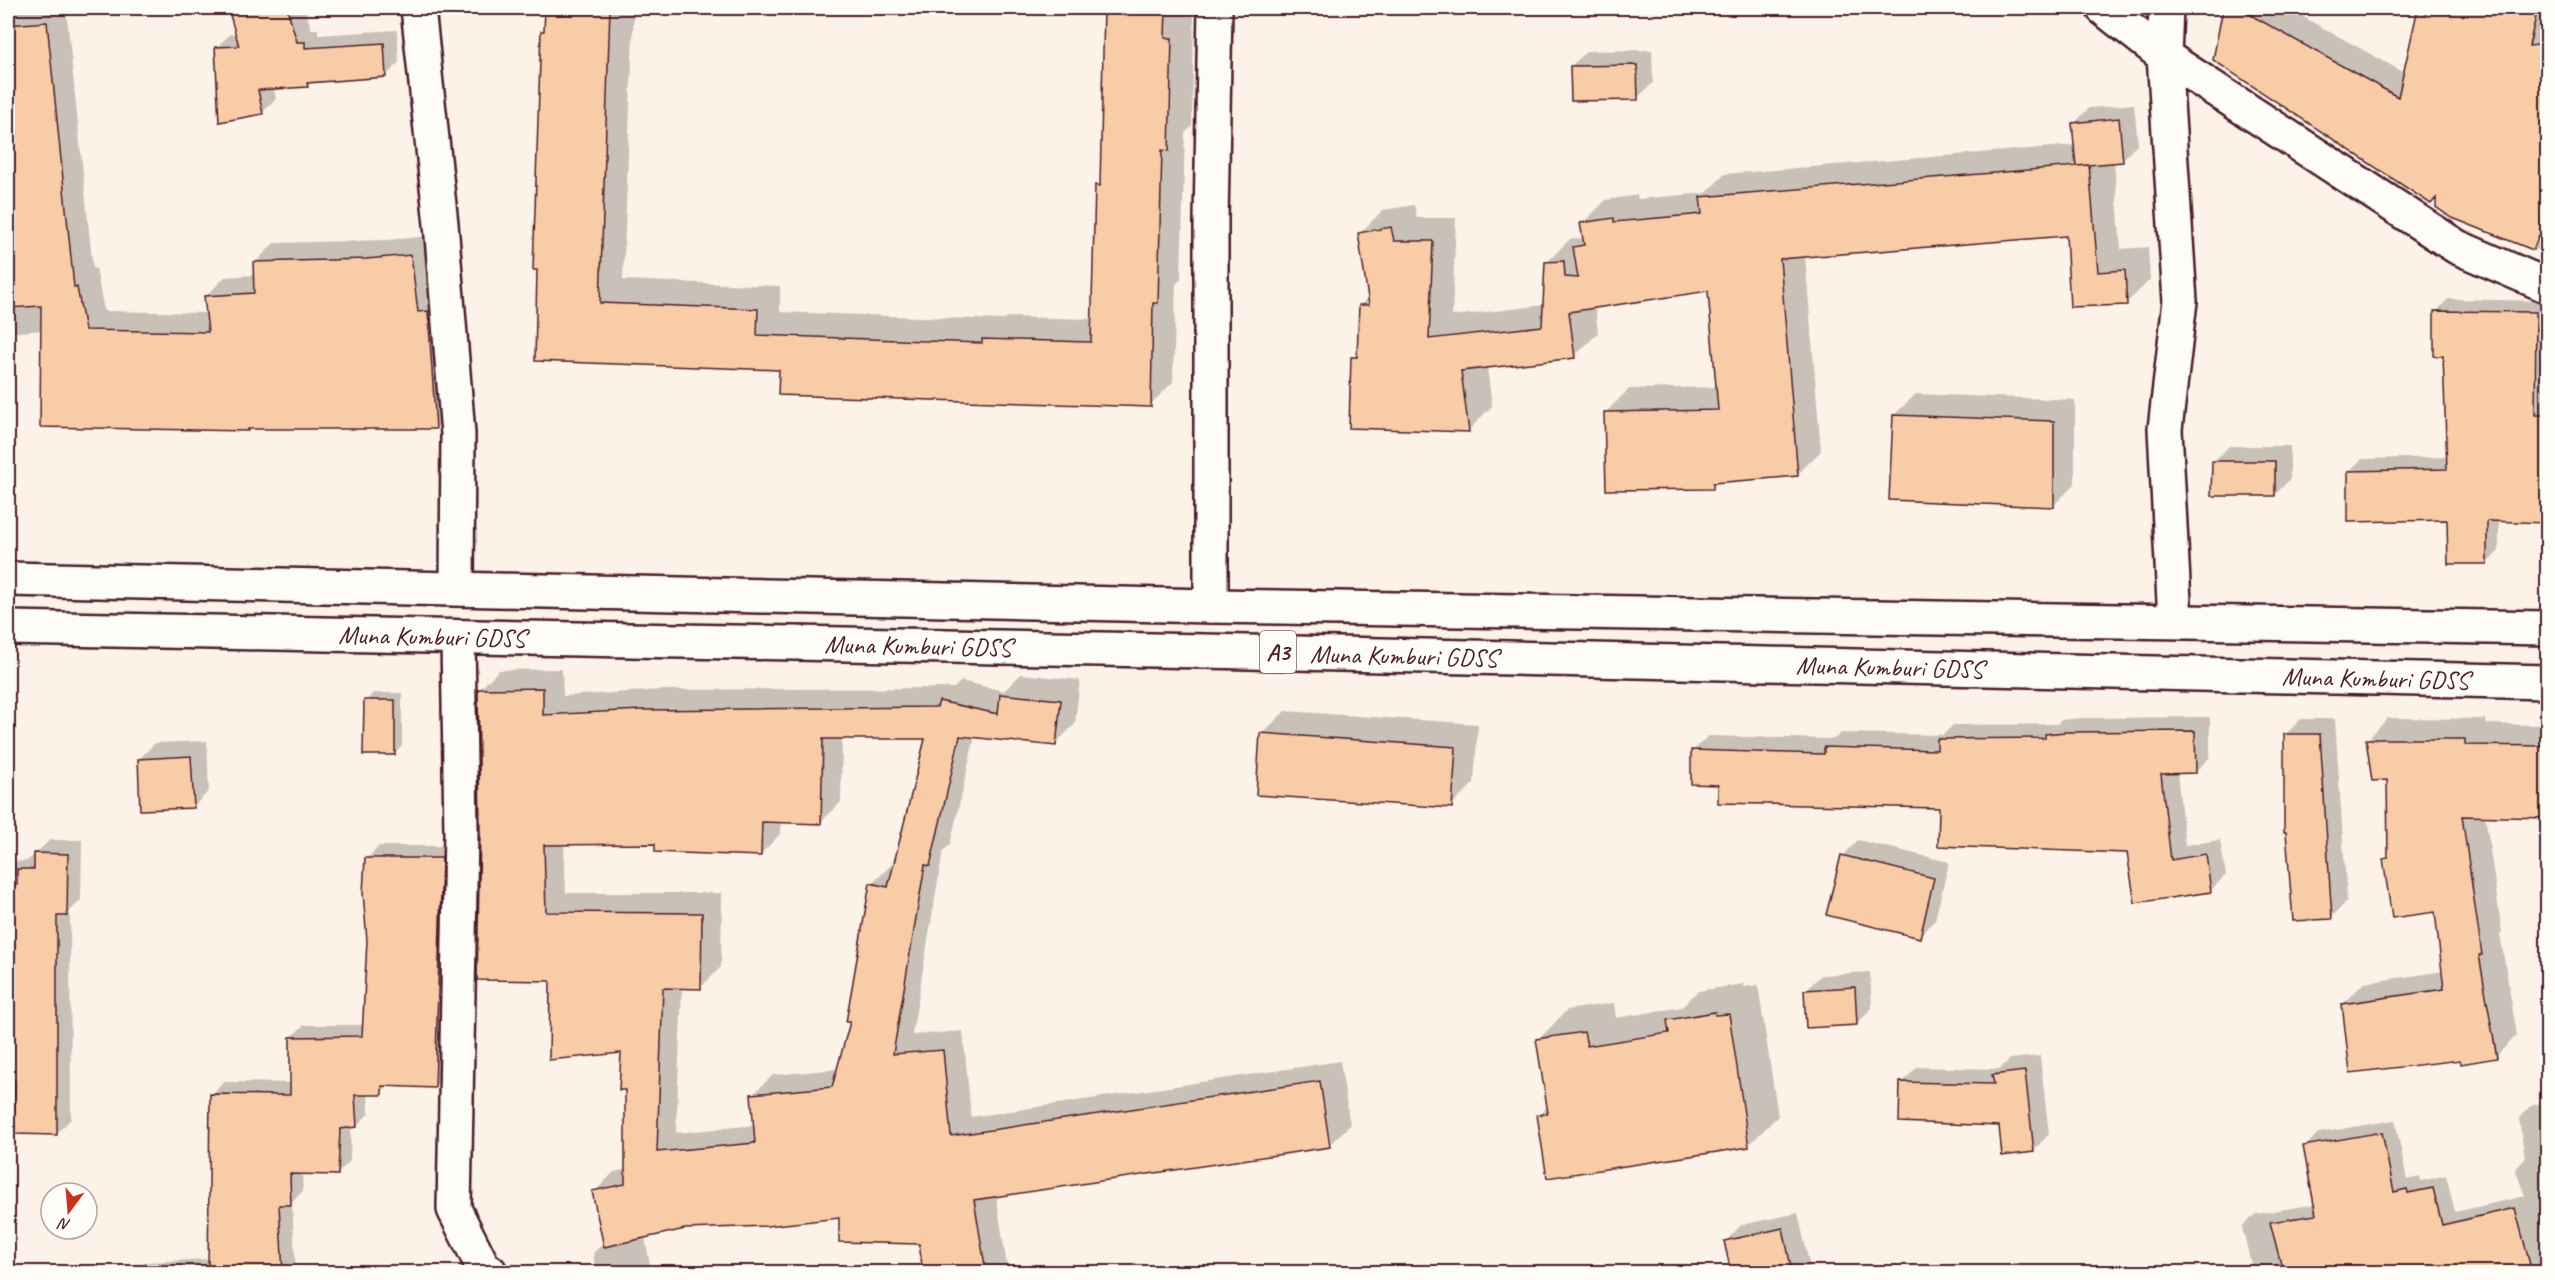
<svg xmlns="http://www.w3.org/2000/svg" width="2555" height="1280" viewBox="0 0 2555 1280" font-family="Caveat,sans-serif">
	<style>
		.shadow { fill: #0003; fill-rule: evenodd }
		.building { fill: #f9cca8; stroke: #4a1f2b; stroke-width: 1.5; fill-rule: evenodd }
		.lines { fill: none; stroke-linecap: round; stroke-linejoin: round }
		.minor-casing { stroke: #4a1f2b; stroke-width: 38 }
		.highway-casing { stroke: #4a1f2b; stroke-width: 38 }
		.minor { stroke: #fdfcf7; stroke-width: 33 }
		.highway { stroke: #fdfcf7; stroke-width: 33 }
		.labels { text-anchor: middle; stroke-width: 6; stroke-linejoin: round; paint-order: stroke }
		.shield { fill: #fdfcf7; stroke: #806168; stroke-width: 1.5 }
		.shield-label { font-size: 24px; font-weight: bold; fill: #4a1f2b }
		.street-label { font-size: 26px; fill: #4a1f2b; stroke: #fdfcf7 }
	</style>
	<rect width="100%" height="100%" fill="#fcf2e7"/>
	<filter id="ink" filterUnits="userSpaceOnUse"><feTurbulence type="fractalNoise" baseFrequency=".0167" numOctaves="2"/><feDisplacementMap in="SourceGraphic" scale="12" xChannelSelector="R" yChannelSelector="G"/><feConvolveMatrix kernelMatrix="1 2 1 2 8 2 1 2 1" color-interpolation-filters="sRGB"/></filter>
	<g filter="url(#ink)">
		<path class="shadow" d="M8 8H66L93 269 96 268 104 311 207 313 205 297 225 277 255 275V263L274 243 387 240 430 236 455 408 435 428 250 427 248 430 42 330 8 333Z
			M229 8H305L311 29H318V35L397 30 399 62 386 76 312 81 307 86 274 88 276 99 262 113 216 48 230 34H237Z
			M546 8H634L623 280 780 286V312L1004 320 1007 317 1093 319 1097 186 1102 181 1106 8H1188L1187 16H1194L1192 126 1185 133 1181 279 1176 284 1173 382 1150 405 781 368 536 360 543 31 545 29Z
			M2224 8H2287L2405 73 2419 8H2548V254L2451 216 2437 195 2215 60Z
			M1652 50 1653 83 1637 98 1571 66 1587 51Z
			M2134 104 2138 144 2122 160 2114 161 2121 249 2148 247 2150 280 2126 303 2071 305 2067 234 1805 255 1821 451 1797 475 1719 481 1713 487 1605 413 1629 389 1718 387 1709 289 1595 307 1598 333 1574 357 1487 367 1492 406 1469 430 1353 358 1358 353 1360 306 1369 297 1360 233 1383 210 1414 205 1417 218H1456L1452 316 1545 305 1547 262 1570 239 1585 238 1582 224 1606 200 1637 195 1638 199 1706 193 1725 174 2076 145 2074 124 2089 108Z
			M2448 299 2548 301V522L2499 520V551L2487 563 2449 518 2349 471 2362 459 2448 457 2445 355 2436 312Z
			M1916 394 2075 400V484L2053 506 1894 415Z
			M2229 446H2290V479L2275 495 2213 462Z
			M562 669 563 696 662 690 954 688 961 681 1004 691 1021 674 1080 680 1075 724 1055 744 975 736 950 845 943 851 912 1035 963 1031 971 1117 1340 1061 1350 1125 1329 1145 996 1195 1008 1272H925L920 1242 841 1216 685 1228 645 1237 651 1270 648 1272H596L593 1253 605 1242 594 1192 614 1172 627 1169V1089L622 1052 552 980 481 832 479 690 499 670ZM842 737 927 738 895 865 892 864 872 884 852 1021 839 1069 773 1075 752 1095 755 1125 676 1133 682 987H701L721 967 722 893H566L564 844 657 842 760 855 780 834 781 821 821 822 841 802Z
			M373 693H402V746L394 754 366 701Z
			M1285 711 1478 724 1474 783 1451 806 1262 734Z
			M2210 717V757L2195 772H2177L2185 845 2220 840 2226 875 2211 890 2129 852 1940 807 1720 784 1693 751 1708 736 1834 739 1841 733 1943 735 1953 725 2057 724 2061 720 2082 718Z
			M2388 718 2485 719V724L2548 725V816L2485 815 2502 932 2500 934 2517 1035 2496 1056 2462 1059 2343 1004 2364 983 2444 971 2436 910 2385 860 2389 855 2388 778 2367 740Z
			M2301 719H2335L2347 901 2332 917 2285 735Z
			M207 741 209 791 193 807 139 759 155 743Z
			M50 840H82L81 900 70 911 71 1119 57 1133 16 1079H8V862L27 861Z
			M1858 840 1949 862 1935 920 1919 936 1843 856Z
			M379 846H454L447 1074 434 1087 390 1084 381 1093H368L369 1113 357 1126H351L350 1161 338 1173H302L303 1191 292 1202 296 1272H134L145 1262 210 1259 212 1094 224 1082 292 1083 291 1037 304 1025H364L369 941 367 859Z
			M2548 911V938L2544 914Z
			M1870 972 1872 1008 1857 1024 1806 990 1821 975Z
			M1744 984V987L1758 985 1778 1116 1748 1146 1539 1116 1548 1106 1538 1040 1567 1010 1614 1003 1616 1018 1682 1007 1698 991Z
			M2040 1056 2049 1134 2034 1150 2000 1124 1902 1083 1917 1067 2000 1069 2010 1059Z
			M2548 1103V1272H2253L2242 1227 2256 1214 2316 1204 2305 1147 2318 1133 2395 1120 2407 1180 2420 1177 2421 1181 2446 1175 2455 1212 2525 1196 2515 1169 2525 1159 2519 1119 2532 1105Z
			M1798 1213 1811 1272H1732L1726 1241 1741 1225Z"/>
		<path class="building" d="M228 8H287L297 42H305V48L384 43 386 77 307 83 308 87 258 90 263 114 219 122 215 47 239 46Z
			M545 8H610L600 303 758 309 757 335 982 343V339L1091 342 1095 185 1100 186 1104 8H1166L1165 38H1172L1169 151 1162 150 1158 303H1153L1151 407 778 395 779 370 535 361 537 270H533L541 31H544Z
			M2223 8H2238L2398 97 2418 8H2538L2529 46 2547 44V235H2539L2533 250 2450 217 2436 207V198L2431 204 2213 60Z
			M47 22 74 287H77L85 330 208 332 204 296 254 293 253 262 366 259 411 255 418 312 428 311 436 429H248V431L40 427 41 306 8 308V25Z
			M1637 65 1638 100 1571 101 1570 66Z
			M2119 118 2123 162 2076 166 2072 123Z
			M2089 165 2098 272 2125 270 2127 305 2070 307 2066 236 1780 259 1798 476 1713 483V489L1606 490 1604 412 1718 410 1708 291 1569 312 1575 358 1461 371 1469 432 1349 428 1351 357H1357L1359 305H1369L1358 233 1391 227 1394 241H1433L1429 339 1542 326 1545 262 1564 261 1565 277 1578 278 1573 247 1584 245 1580 223 1614 218V222L1702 214 1700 197Z
			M2434 311 2536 312 2535 415H2547V523L2487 521V564H2448L2447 520 2348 522V471L2447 469 2443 356H2434Z
			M1893 415 2054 421V507L1889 500Z
			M2212 461H2275V496H2211Z
			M543 688V715L641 710 937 707 939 701 998 714 1000 694 1061 700 1056 746 960 736 930 866 925 865 893 1054 943 1050 951 1136 1320 1081 1330 1147 974 1200 986 1272H923L919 1244 839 1242V1218L767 1226 685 1229 604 1247 592 1191 625 1184V1090H619L621 1053 549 1060 550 981 477 980 480 832 478 689ZM823 739H925L888 887 870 883 846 1022H850L832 1087 751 1094 755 1143 657 1152 663 988 701 989 702 913 546 912 544 845 655 844V852L761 856 762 822 821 824Z
			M364 700H395V755H363Z
			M2195 731 2196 773 2161 774 2171 860 2206 854 2211 892 2135 903 2127 853 1938 846 1939 808 1718 803V785L1691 784V750L1824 754V747L1937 750V739L2045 738V734L2066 732Z
			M1260 733 1456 747 1452 808 1256 795Z
			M2284 734H2320L2332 919 2293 921 2286 832H2284Z
			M2366 739H2465V745L2547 746V818L2462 816 2482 955H2479L2497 1058 2461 1064 2460 1060 2350 1073 2342 1004 2444 989 2435 912 2392 918 2383 859 2388 858 2387 780 2372 781Z
			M191 756 194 808 140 810 138 759Z
			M34 853 68 854 67 916H57V1135L14 1134 15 1081H8V885H17V869H34Z
			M1841 855 1934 878 1920 938 1826 915Z
			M365 858H442L435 1088 382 1086V1095H355L357 1127 340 1129 338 1175 290 1174 291 1205H279L283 1272H208L210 1094 290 1095V1037L362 1036 367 941 363 893Z
			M1855 987 1857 1025 1806 1028 1804 990Z
			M1715 1012V1015L1729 1014 1749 1147 1547 1178 1537 1115 1548 1113 1536 1039 1584 1032 1587 1046 1669 1033 1667 1020Z
			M2025 1071 2034 1152 2002 1156 1999 1126 1899 1122 1900 1082 1994 1084 1992 1075Z
			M2382 1132 2394 1192 2407 1189 2408 1193 2433 1188 2442 1225 2515 1208 2532 1272H2283L2270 1222 2316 1215 2303 1146Z
			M1783 1228 1792 1272H1731L1724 1241Z"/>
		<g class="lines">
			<g class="minor-casing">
				<path id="minor" d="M418 8 441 224 458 434 457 587
					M2103 8 2164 56 2457 247 2548 286
					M2166 8 2164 56 2180 301 2165 429 2175 621
					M1211 606V220L1215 8
					M458 638 461 832 454 1209 483 1267 490 1272"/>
			</g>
			<g class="highway-casing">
				<g id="highway">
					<path d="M8 579 1211 606 2548 628"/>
					<path id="s1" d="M8 628 1205 651 2548 682"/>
				</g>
			</g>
			<use href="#minor" class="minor"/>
			<use href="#highway" class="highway"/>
		</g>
	</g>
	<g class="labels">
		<rect class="shield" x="1260" y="631" width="36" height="42" rx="4.5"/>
		<g class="shield-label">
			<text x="1278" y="660">A3</text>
		</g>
		<g class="street-label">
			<text dy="9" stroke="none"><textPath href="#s1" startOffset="424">Muna Kumburi GDSS</textPath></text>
			<text dy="9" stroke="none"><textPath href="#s1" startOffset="910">Muna Kumburi GDSS</textPath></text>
			<text dy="9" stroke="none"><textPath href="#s1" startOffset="1396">Muna Kumburi GDSS</textPath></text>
			<text dy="9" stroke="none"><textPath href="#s1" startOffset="1882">Muna Kumburi GDSS</textPath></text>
			<text dy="9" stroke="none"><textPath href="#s1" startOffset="2368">Muna Kumburi GDSS</textPath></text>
		</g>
	</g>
	<rect width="2555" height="1280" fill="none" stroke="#fdfcf7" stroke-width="30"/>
	<rect x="15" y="15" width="2525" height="1250" fill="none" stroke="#4a1f2b" stroke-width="2" filter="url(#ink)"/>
	<g transform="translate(69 1211) rotate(196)"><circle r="28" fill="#fdfcf7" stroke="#b5a4a5" stroke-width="1.5"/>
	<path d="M0-4.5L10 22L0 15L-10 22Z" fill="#c8321e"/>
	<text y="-9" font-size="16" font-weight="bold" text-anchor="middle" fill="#4a1f2b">N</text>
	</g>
</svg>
